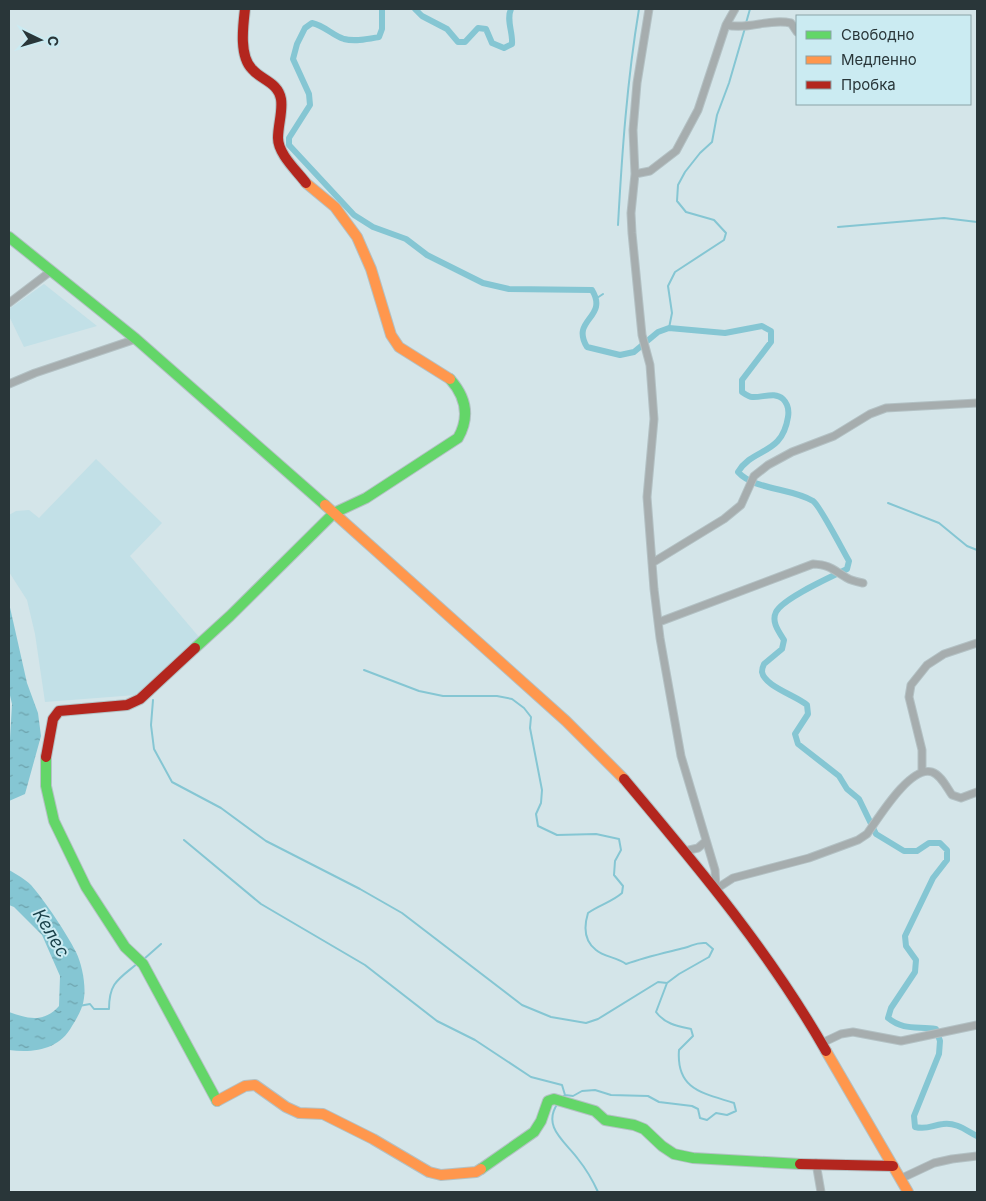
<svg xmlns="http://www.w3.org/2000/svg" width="986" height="1201" viewBox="0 0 986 1201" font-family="Inter,sans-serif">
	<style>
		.built { fill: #c2e0e7 }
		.water { fill: url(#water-ripples) }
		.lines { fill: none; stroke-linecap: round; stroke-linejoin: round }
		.stream { stroke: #85c6d3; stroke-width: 2 }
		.canal { stroke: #85c6d3; stroke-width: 6 }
		.street-casing { stroke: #b3c1c4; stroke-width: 9 }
		.fast-casing { stroke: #b3c1c4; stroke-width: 12 }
		.slow-casing { stroke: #b3c1c4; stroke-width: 12 }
		.jam-casing { stroke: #b3c1c4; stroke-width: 12 }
		.street { stroke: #a6adae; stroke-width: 7 }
		.fast { stroke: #63d668; stroke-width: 10 }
		.slow { stroke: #ff974d; stroke-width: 10 }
		.jam { stroke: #b3261e; stroke-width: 10 }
		.labels { text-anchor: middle; stroke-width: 4; stroke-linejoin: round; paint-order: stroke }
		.water-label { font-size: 18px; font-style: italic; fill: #183f48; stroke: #cbebf2 }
	</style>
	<defs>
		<pattern id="water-ripples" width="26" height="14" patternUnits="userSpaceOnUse" patternTransform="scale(1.25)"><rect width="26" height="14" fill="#85c6d3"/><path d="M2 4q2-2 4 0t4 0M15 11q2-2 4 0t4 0" fill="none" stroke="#6da2ac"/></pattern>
	</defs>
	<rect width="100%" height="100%" fill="#d4e5e9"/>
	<path class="built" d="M44 284 97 326 24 347 9 316V309Z
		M96 459 162 523 130 556 199 637 136 695 45 702 35 634 27 600 9 572V515L16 511 29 510 39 518Z"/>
	<path class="water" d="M9 603 27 683 38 713 41 736 25 794 9 801V757L12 704 9 691Z
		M9 870C16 874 25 879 31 885 45 901 67 934 76 952 82 964 86 985 84 998 83 1008 77 1018 72 1026 59 1050 34 1053 9 1050V1012C28 1019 44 1023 59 1006L60 976 42 935 14 907 9 905Z"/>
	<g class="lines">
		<path class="stream" d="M746 23 750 9
			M618 225C622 153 627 81 639 9
			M838 227 944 218 977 222
			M597 298 603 294
			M669 328 672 313 668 286 675 272 724 240 726 233 714 220 686 212 677 201 678 185 685 172 700 153 712 142 717 115 729 83 745 28
			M888 503 939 523 967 546 977 550
			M364 670 419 691 443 696H497L512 699 524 708 531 717 530 728 542 790 541 803 536 814 538 826 557 835 596 834 619 839 621 850 615 861 614 875 623 886 622 893C612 902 599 905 588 913 584 926 583 940 596 950 604 957 617 957 626 964 645 957 664 953 684 948 693 946 695 942 706 943L713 949 709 957 679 974 667 983 656 1012C665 1024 677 1026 691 1029L693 1036 679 1050C676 1090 703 1093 734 1103L736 1111 727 1115 716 1113 707 1120 700 1118 698 1109 692 1106 659 1102 648 1096 611 1095 595 1090 582 1091 573 1096 565 1095 563 1097
			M153 700 151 725 154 749 172 782 221 808 266 841 360 889 402 913 522 1005 551 1017 586 1023 598 1019 658 982 667 983
			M184 840 261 904 365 965 437 1021 475 1040 531 1077 562 1085 565 1095
			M144 959 161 944
			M79 1006 90 1004 94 1009H109C109 982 119 979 138 963
			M558 1103C541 1127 566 1142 578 1159 586 1169 593 1181 598 1192"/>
		<path class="canal" d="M382 9V29L379 37C368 39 355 42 344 39 332 35 325 26 312 23L305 28 297 44 293 59 309 94 310 105 289 138V145L354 215 373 227 406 239 427 255 483 283 509 289 592 290C609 318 570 319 587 347L620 355 634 352 658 332 669 328 725 333 762 326 771 331V342L742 380V392C745 394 749 397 752 397 762 398 775 391 783 399 788 404 789 411 788 417 782 456 753 447 738 472 754 490 792 488 813 501 819 504 843 551 849 561L847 569C831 577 783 598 776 612 771 622 779 632 784 640L782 649 764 664C763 666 762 669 762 672 764 686 797 696 807 705L808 714 795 734 798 744 839 776 847 789 859 799 876 834 904 851H917L929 843H940L947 850V860L933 878 905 936 906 946 916 960 915 972 891 1008 888 1018C904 1031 917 1026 936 1029L940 1041 939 1054 914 1116 915 1127C928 1130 932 1125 943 1124 956 1122 967 1131 977 1136
			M415 9 422 16 447 29 458 42H465L478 28 486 29 492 43 504 48 512 44C513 32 506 20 511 9"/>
		<g class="street-casing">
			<path id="street" d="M649 9 637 83 633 130 635 174 631 213 632 233 642 335 650 365 654 419 647 497 654 589 660 638 681 756 715 870 716 889 733 878 809 858 858 840 867 834C878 819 910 765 932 772 941 775 947 788 952 795L961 798 977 792
				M726 25C749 30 770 18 791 23L797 32
				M635 174 650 171 676 151 698 110 726 25 735 9
				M9 303 51 271
				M9 384 35 373 136 339
				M652 563 724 519 741 505 754 476 768 465 792 452 834 436 870 414 886 408 977 403
				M659 622 813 564C831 565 833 570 847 578 852 581 858 582 863 583
				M922 772V750L909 697 911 685 927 665 944 654 977 643
				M685 851 698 848 706 841
				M822 1043 841 1034 853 1032 901 1041 977 1025
				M816 1163 821 1192
				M900 1179 934 1163 952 1159 977 1156"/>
		</g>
		<g class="fast-casing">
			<path id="fast" d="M9 237 136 339 325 505
				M195 648 230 616 334 513 366 498 458 438C470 417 466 397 450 379
				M46 757V786L54 821 86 887 125 947 143 964 217 1101
				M481 1169 534 1132 541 1121 548 1101 554 1099 595 1111 605 1120 634 1125 644 1129 662 1146 674 1154 693 1158 800 1164"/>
		</g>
		<g class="slow-casing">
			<path id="slow" d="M306 183 335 207 357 237 371 269 391 335 399 347 450 379
				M325 505 566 721 624 779
				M826 1051 908 1192
				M217 1101 245 1086 255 1085 286 1107 299 1113 323 1114 373 1139 429 1172 441 1175 476 1172 481 1169"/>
		</g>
		<g class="jam-casing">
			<path id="jam" d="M245 9C243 26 239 56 252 69 261 80 278 82 281 99 283 111 278 125 278 138 278 154 297 171 306 183
				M46 757 53 719 59 711 127 705 140 699 195 648
				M624 779C698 867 769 951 826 1051
				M800 1164 893 1166"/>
		</g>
		<use href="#street" class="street"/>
		<use href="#fast" class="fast"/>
		<use href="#slow" class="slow"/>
		<use href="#jam" class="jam"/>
	</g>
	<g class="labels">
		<g class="water-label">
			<text transform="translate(51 933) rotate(59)" y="6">Келес</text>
		</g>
	</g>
	<rect width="986" height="1201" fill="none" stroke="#293639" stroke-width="20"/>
	<rect x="796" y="15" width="175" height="90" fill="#cbebf2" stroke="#8aa3a8"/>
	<rect x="806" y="31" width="25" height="8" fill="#63d668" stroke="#8aa3a8"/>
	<text x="841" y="40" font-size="15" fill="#293639">Свободно</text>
	<rect x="806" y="56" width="25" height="8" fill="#ff974d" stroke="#8aa3a8"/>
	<text x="841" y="65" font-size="15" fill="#293639">Медленно</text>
	<rect x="806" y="81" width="25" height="8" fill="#b3261e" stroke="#8aa3a8"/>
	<text x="841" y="90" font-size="15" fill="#293639">Пробка</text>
	<g transform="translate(40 40) rotate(95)" stroke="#cbebf2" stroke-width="4" paint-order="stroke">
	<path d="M0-4L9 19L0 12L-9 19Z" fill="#293639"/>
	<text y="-8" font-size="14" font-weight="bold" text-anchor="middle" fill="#293639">С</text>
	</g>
</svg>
